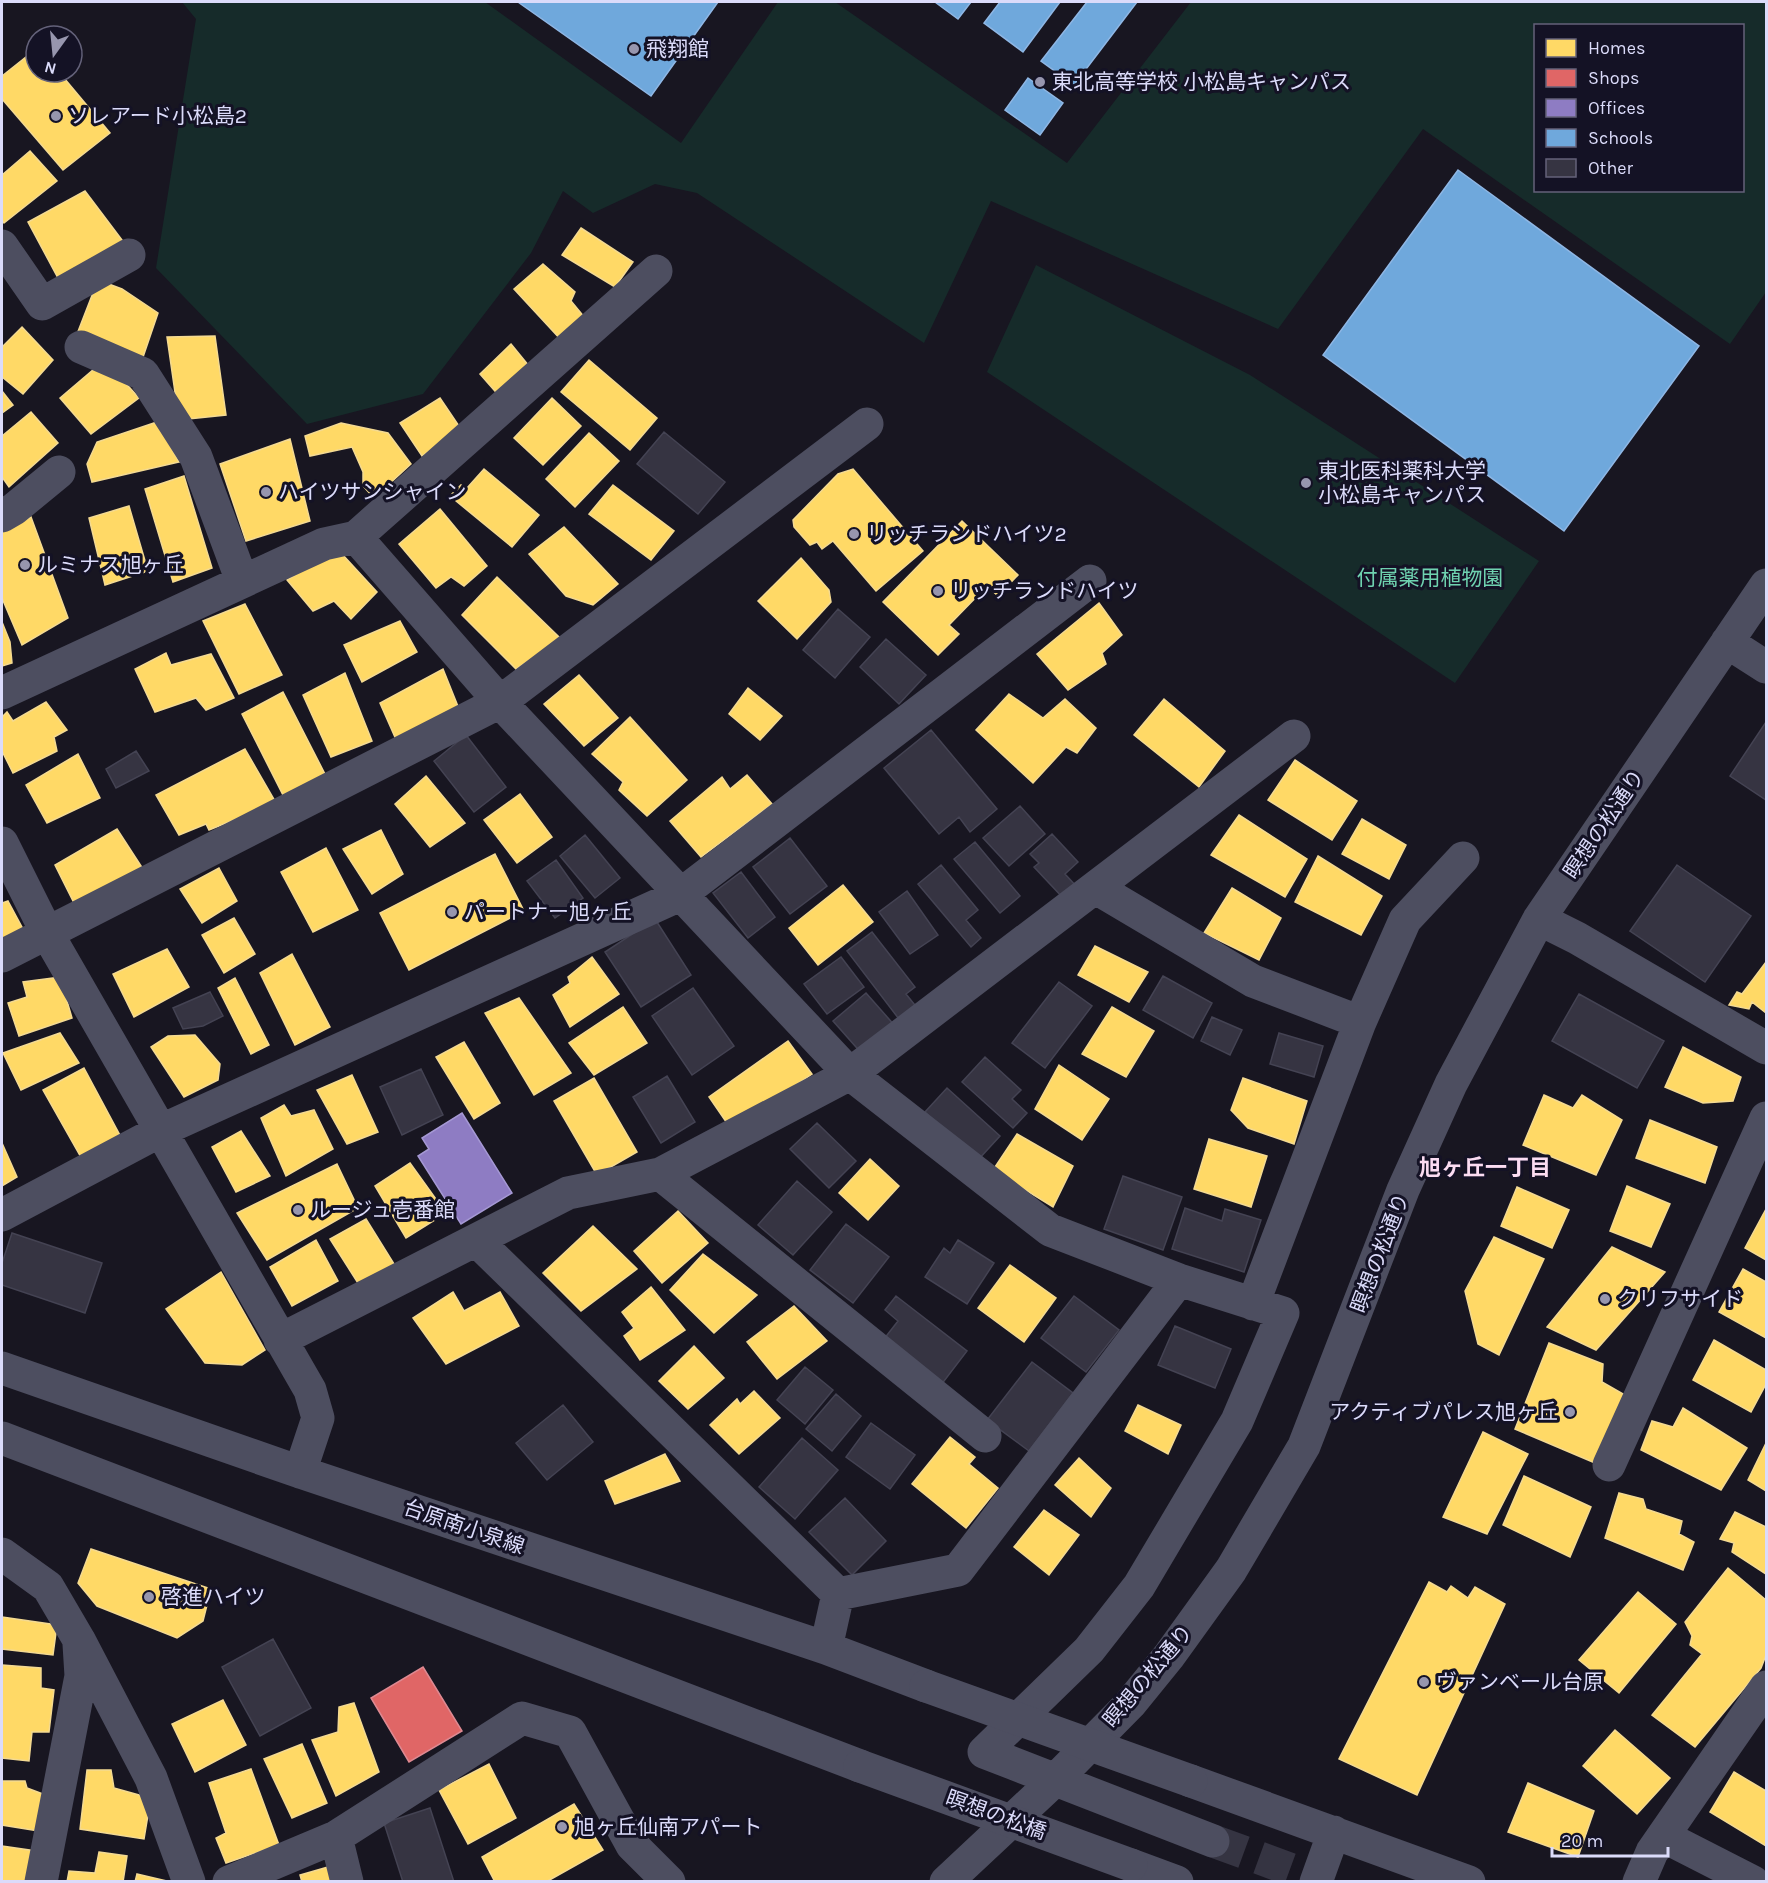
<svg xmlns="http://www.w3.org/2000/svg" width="1768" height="1883" viewBox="0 0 1768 1883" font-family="Karla,'Noto Sans JP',sans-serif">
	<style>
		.green { fill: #162b2a; fill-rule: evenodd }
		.homes { fill: #ffd966; stroke: #f4da92; stroke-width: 1.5 }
		.shops { fill: #e06666; stroke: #de8992; stroke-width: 1.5 }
		.offices { fill: #8e7cc3; stroke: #a598d4; stroke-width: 1.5 }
		.schools { fill: #6fa8dc; stroke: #8fb7e5; stroke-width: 1.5 }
		.building { fill: #363442; stroke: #444353; stroke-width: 1.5 }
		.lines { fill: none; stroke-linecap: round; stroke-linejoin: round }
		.minor-tunnel { stroke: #353442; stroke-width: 33; stroke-dasharray: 33 16; stroke-linecap: butt }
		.minor { stroke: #4d4e60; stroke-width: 33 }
		.minor-bridge { stroke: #4d4e60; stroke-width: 33 }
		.poi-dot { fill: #9796ae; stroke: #141225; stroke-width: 2 }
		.labels { text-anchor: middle; stroke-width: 6; stroke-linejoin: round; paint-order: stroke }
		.poi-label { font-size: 21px; fill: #dbdbfa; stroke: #141225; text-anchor: start }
		.park-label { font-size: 21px; fill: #6fd2b0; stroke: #141225 }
		.street-label { font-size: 21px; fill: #dbdbfa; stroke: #141225 }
		.neighbourhood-label { font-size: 22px; font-weight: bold; fill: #fbdcf2; stroke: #141225 }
	</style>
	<rect width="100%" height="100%" fill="#181621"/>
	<path class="green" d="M182 2H485L681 143 778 2H835L1067 163 1191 2H1766V292L1730 344 1423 129 1278 329 991 201 924 343 697 193 655 184 593 213 563 191 531 253 423 394 307 424 156 268 196 19ZM1536 26H1742V190H1536Z
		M1036 265 1250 375 1539 561 1455 683 987 372Z"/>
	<path class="homes" d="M36 49V72H59L110 133 63 170 2 99V76Z
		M30 151 57 181 4 223 2 220V175Z
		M85 191 125 244 58 278 28 222Z
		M581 228 633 262 615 287 562 255Z
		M543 264 575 292 571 301 585 318 562 341 514 289Z
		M98 280 122 289 158 313 141 363 77 334Z
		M22 327 53 360 23 394 2 377V347Z
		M215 336 226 415 179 420 167 337Z
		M511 344 533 371 501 398 480 374Z
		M589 360 657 418 630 450 561 392Z
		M94 369 119 376 139 398 91 434 60 398Z
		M2 391 13 405 2 413Z
		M440 398 461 429 422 456 400 423Z
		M552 398 581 426 543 465 514 438Z
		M31 412 58 443 9 487 2 477V436Z
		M157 422 179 462 92 482 87 464 97 442Z
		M341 423 388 433 411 464 374 498 363 486V472L352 447 310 456 305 436Z
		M589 433 619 461 575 507 546 479Z
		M290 439 310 521 246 541 220 464Z
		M484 469 539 515 512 547 450 496 461 485 467 488Z
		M853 469 923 551 876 591 833 541 822 549 817 542 810 545 794 527 793 520 838 474Z
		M184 476 212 568 173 582 145 489Z
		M613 485 674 531 651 560 589 514Z
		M129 506 148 571 105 585 89 518Z
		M440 509 487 566 464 586 451 577 436 588 399 544Z
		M31 517 68 618 22 645 2 598V531Z
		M962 521 1018 575 998 596 987 586 949 625 959 634 938 655 883 602Z
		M564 527 618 584 593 605 566 596 529 554Z
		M342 554 377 592 351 619 334 601 313 611 287 580 327 555Z
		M801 558 829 590 831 602 797 639 758 601Z
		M497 577 561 639 516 669 462 615Z
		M1099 603 1122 635 1102 653 1106 664 1068 690 1037 654Z
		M245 604 282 675 239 694 203 621Z
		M400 621 417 652 362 682 344 645Z
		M2 622 10 642 12 663 2 666Z
		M166 653 171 665 211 654 234 698 206 710 196 698 155 712 135 669Z
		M443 669 461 714 398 744 380 703Z
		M345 673 372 741 331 757 303 695Z
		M579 675 618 718 584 746 544 704Z
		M748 688 782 716 760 740 729 714Z
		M283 692 327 778 283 795 242 714Z
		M1009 694 1043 718 1065 699 1096 728 1077 753 1066 747 1033 783 976 730Z
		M1164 699 1225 751 1199 787 1134 735Z
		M46 702 67 730 54 737 57 751 13 773 2 751V717L7 712 13 721Z
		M630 717 687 780 647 816 619 790 623 782 592 754Z
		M245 749 276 803 209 830 206 824 179 835 156 795Z
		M78 754 100 798 47 823 26 785Z
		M1295 760 1357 801 1332 840 1268 800Z
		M747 775 772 804 701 857 670 821 722 777 730 789Z
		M426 776 465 823 430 847 395 804Z
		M520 794 552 837 517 863 484 820Z
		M1239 815 1307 859 1285 897 1211 855Z
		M1362 819 1406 845 1389 879 1342 854Z
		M117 829 143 869 76 907 55 865Z
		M381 830 403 874 372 894 343 849Z
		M326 848 358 910 313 932 281 872Z
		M495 854 524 911 409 970 380 913Z
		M1318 856 1382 896 1361 935 1295 902Z
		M219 868 237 901 202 923 180 889Z
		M843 885 873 922 818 965 789 928Z
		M1232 888 1281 918 1259 960 1204 933Z
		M8 901 23 929 2 940V903Z
		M234 918 255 954 224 973 202 935Z
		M1095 946 1148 972 1129 1002 1078 975Z
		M167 949 189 987 134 1017 113 974Z
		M292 954 330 1027 295 1045 260 973Z
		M592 957 619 994 570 1027 553 995 570 983 568 977Z
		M1766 962V1013L1752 1002 1749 1009 1729 1005 1737 992 1742 994Z
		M60 977 72 1018 19 1036 8 1003 27 997 23 982Z
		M235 978 269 1045 251 1054 218 988Z
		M519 998 571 1073 534 1095 485 1013Z
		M623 1007 647 1043 594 1075 569 1043Z
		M1112 1007 1154 1031 1126 1077 1082 1054Z
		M60 1033 79 1063 21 1090 3 1053Z
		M195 1035 220 1064 218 1080 184 1097 151 1047 168 1036Z
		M788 1041 812 1074 731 1129 709 1097Z
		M464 1042 500 1103 474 1119 436 1057Z
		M1683 1047 1741 1077 1733 1101 1703 1103 1665 1087Z
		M1059 1065 1109 1099 1082 1140 1035 1109Z
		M84 1068 123 1141 82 1159 43 1090Z
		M352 1075 378 1132 347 1144 317 1090Z
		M594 1078 637 1152 597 1175 554 1101Z
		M1243 1078 1307 1101 1294 1144 1248 1128 1231 1110Z
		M1544 1095 1573 1108 1582 1095 1622 1120 1596 1175 1523 1145Z
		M284 1105 291 1116 314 1110 333 1149 286 1176 261 1118Z
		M1650 1120 1717 1147 1705 1183 1636 1158Z
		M241 1131 270 1176 236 1192 212 1147Z
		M1017 1134 1073 1166 1053 1207 993 1170Z
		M1209 1139 1267 1156 1251 1207 1194 1189Z
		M2 1143 17 1177 2 1186Z
		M870 1159 899 1186 868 1220 839 1193Z
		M410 1163 446 1213 406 1238 375 1186Z
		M337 1164 358 1208 267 1260 237 1213Z
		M1627 1186 1670 1204 1651 1247 1610 1231Z
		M1517 1187 1569 1210 1552 1248 1501 1226Z
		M1766 1209V1260L1745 1248Z
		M678 1211 708 1243 662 1283 634 1251Z
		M366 1219 399 1272 363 1291 330 1239Z
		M593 1226 637 1269 581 1311 543 1273Z
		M1494 1237 1544 1259 1499 1355 1478 1344 1465 1291Z
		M316 1240 338 1281 292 1306 270 1267Z
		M1612 1247 1665 1272 1596 1350 1547 1327Z
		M703 1254 757 1295 714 1333 670 1290Z
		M1010 1265 1056 1298 1024 1342 978 1308Z
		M1743 1269 1766 1282V1338L1719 1312Z
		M221 1272 265 1350 242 1365 205 1363 166 1309Z
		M651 1287 685 1330 640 1360 624 1336 634 1328 622 1312Z
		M453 1292 464 1311 500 1292 519 1326 446 1364 413 1318Z
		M794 1306 827 1341 777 1379 747 1342Z
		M1714 1340 1766 1370V1384L1751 1412 1693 1380Z
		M1549 1343 1603 1364 1602 1382 1625 1395 1595 1463 1515 1429Z
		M694 1346 724 1378 688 1409 659 1381Z
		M754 1391 780 1418 739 1454 710 1425 737 1399 740 1404Z
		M1138 1405 1181 1425 1168 1454 1125 1431Z
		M1683 1408 1747 1448 1721 1490 1641 1450 1652 1421 1673 1427Z
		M1483 1432 1528 1454 1487 1534 1443 1517Z
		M950 1437 975 1457 969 1464 998 1488 966 1528 912 1484Z
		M1766 1443V1491L1748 1480Z
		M665 1454 680 1481 615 1504 605 1481Z
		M1079 1458 1111 1488 1091 1517 1055 1485Z
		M1524 1476 1591 1507 1570 1557 1503 1525Z
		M1619 1493 1643 1499 1646 1509 1682 1521 1679 1534 1694 1542 1683 1570 1605 1538Z
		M1044 1510 1079 1535 1049 1575 1014 1547Z
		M1735 1512 1766 1527V1574L1732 1552 1734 1543 1720 1539Z
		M91 1549 211 1589 203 1621 177 1638 97 1606 78 1583Z
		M1728 1568 1766 1600V1655L1761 1668 1695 1747 1652 1715 1702 1654 1690 1645 1692 1636 1685 1622Z
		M1429 1582 1447 1592 1451 1586 1468 1598 1475 1587 1505 1604 1417 1795 1339 1759Z
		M1638 1592 1676 1624 1619 1693 1579 1660Z
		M2 1617 57 1625 53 1655 2 1649Z
		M2 1665 41 1668V1688L54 1690 49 1732H32L29 1761 2 1758Z
		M223 1700 246 1745 195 1772 172 1724Z
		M354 1703 379 1772 336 1796 312 1740 338 1732 339 1707Z
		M1615 1730 1670 1778 1637 1814 1583 1766Z
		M302 1744 327 1803 292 1818 264 1759Z
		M489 1764 516 1818 468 1844 439 1790Z
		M251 1769 279 1845 226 1863 216 1838 226 1833 209 1783Z
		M87 1770H111L114 1788 139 1795 150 1803 144 1839 80 1829Z
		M1734 1772 1766 1791V1846L1710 1812Z
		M2 1781H25L27 1788 43 1794 38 1831 2 1825Z
		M1528 1783 1594 1811 1578 1857 1508 1832Z
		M574 1804 603 1850 546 1882H495L482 1857Z
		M2 1846 36 1851 30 1882H2Z
		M99 1852 127 1856 123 1882H67L69 1871 95 1873Z
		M328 1867 332 1882H302L300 1875Z
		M137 1874 171 1882H135Z"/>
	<path class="shops" d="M423 1667 462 1731 409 1762 371 1698Z"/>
	<path class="offices" d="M462 1113 512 1193 461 1224 418 1156 429 1149 422 1138Z"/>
	<path class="schools" d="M518 2H718L651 96Z
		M935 2H971L958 19Z
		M1000 2H1060L1023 52 984 23Z
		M1087 2H1137L1074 85 1041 61Z
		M1028 78 1063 103 1040 135 1005 110Z
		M1458 170 1699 346 1564 531 1323 355Z"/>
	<path class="building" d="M664 432 725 482 698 514 637 464Z
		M838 609 870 637 835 678 803 650Z
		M886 639 926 675 899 704 860 667Z
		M1766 722V800L1730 776Z
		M931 730 997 809 970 832 959 817 939 834 884 768Z
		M466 735 506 787 474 812 434 761Z
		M136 751 149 771 116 788 106 769Z
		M1020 806 1045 834 1009 866 983 838Z
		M1052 834 1078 862 1065 874 1077 887 1064 899 1034 867 1039 863 1030 854Z
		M585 835 620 878 595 898 560 856Z
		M790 838 827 886 790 914 753 867Z
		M975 842 1020 896 1000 913 954 859Z
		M556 860 583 898 555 918 527 881Z
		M941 865 978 910 966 920 981 938 971 947 918 884Z
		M1677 865 1751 916 1705 982 1630 931Z
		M741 872 775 917 748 938 713 893Z
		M907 891 938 935 910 954 879 912Z
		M655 919 691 975 641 1007 605 952Z
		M872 932 915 987 906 994 919 1010 902 1023 847 951Z
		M841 957 864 987 827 1014 804 984Z
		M1163 976 1212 1003 1193 1038 1143 1010Z
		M1059 982 1092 1006 1045 1068 1012 1043Z
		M693 988 734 1046 692 1075 652 1016Z
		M210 992 223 1016 203 1026 183 1029 173 1008Z
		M866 993 896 1027 863 1055 833 1021Z
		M1579 994 1664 1041 1637 1088 1552 1041Z
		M1212 1017 1242 1030 1230 1055 1201 1041Z
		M1279 1033 1323 1046 1314 1077 1270 1064Z
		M985 1057 1021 1090 1012 1099 1027 1113 1013 1128 962 1082Z
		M421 1069 443 1115 402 1135 380 1087Z
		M667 1076 695 1122 661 1143 633 1097Z
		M947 1088 1000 1136 978 1160 925 1112Z
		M817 1123 856 1161 829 1188 790 1149Z
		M1123 1176 1182 1197 1163 1250 1104 1229Z
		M797 1181 832 1212 793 1255 758 1225Z
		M1185 1208 1222 1221 1225 1209 1261 1220 1244 1272 1172 1249Z
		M846 1224 889 1257 853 1303 810 1270Z
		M12 1233 102 1263 85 1313 2 1285V1263Z
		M958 1240 994 1263 967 1304 925 1277 944 1248 950 1253Z
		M896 1296 967 1351 938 1389 880 1344 898 1321 885 1310Z
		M1074 1296 1119 1330 1086 1372 1041 1338Z
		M1175 1326 1231 1349 1215 1388 1158 1365Z
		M1032 1362 1073 1393 1029 1451 987 1420Z
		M805 1367 833 1390 805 1424 777 1400Z
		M836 1394 861 1416 832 1451 806 1429Z
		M563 1405 593 1442 547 1480 516 1443Z
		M871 1423 915 1455 890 1489 846 1457Z
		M802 1438 838 1470 795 1519 759 1487Z
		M845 1498 886 1541 852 1575 809 1532Z
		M273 1639 311 1708 260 1736 222 1667Z
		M430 1808 454 1882H403L384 1823Z"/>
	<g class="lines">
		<path class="minor-tunnel" d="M1213 1841 1325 1882"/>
		<path class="minor" d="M2 246 42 304 129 255
			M81 347 143 374 196 457 242 581
			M2 516 14 509 59 472
			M356 537 656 271
			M1727 642 1766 667
			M2 693 324 544 356 537 500 702 850 1074 1050 1230 1179 1280 1283 1313 1237 1421 1139 1586 1089 1650 984 1752 1213 1841
			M2 843 47 933 310 1390 318 1418 300 1472
			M1096 888 1253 981 1360 1022
			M1539 919 1577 938 1766 1048
			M2 956 500 702 867 424
			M660 1174 985 1436
			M2 1215 162 1130 680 895 1090 581
			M476 1240 838 1594
			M1253 1304 1360 1022 1405 920 1463 858
			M280 1340 568 1193 660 1174 850 1074 1294 736
			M2 1368 300 1472 826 1648 926 1686
			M2 1438 860 1766
			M1609 1465 1766 1118
			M2 1554 48 1587 79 1640 151 1778 189 1882
			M826 1648 838 1594 958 1570 1179 1280
			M1191 1781 1469 1882
			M1663 1836 1753 1882
			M336 1837 347 1882
			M1131 1865 1177 1882
			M41 1882 81 1676 79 1644
			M229 1882 336 1837 522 1718 570 1732 632 1845 669 1882
			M946 1882 1055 1780 1130 1704 1169 1656 1231 1570 1304 1446 1403 1190 1451 1084 1539 919 1766 585
			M1316 1882 1334 1832
			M1639 1882 1652 1852 1766 1687"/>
		<path class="minor-bridge" d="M926 1686 1191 1781
			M860 1766 1131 1865"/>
	</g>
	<g class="poi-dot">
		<circle cx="634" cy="49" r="6"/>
		<circle cx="1040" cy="82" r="6"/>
		<circle cx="56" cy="116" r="6"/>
		<circle cx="1306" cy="483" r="6"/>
		<circle cx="266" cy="492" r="6"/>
		<circle cx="854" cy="534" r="6"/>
		<circle cx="25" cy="565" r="6"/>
		<circle cx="938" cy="591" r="6"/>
		<circle cx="452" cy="912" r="6"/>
		<circle cx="298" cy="1210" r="6"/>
		<circle cx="1605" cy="1299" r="6"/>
		<circle cx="1570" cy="1412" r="6"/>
		<circle cx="149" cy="1597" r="6"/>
		<circle cx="1424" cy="1682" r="6"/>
		<circle cx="562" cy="1827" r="6"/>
	</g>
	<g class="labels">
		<g class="poi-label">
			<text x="646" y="56">飛翔館</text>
			<text x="1052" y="89">東北高等学校 小松島キャンパス</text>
			<text x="68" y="123">ソレアード小松島2</text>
			<text x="1318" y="478">東北医科薬科大学<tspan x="1318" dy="24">小松島キャンパス</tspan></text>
			<text x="278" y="499">ハイツサンシャイン</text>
			<text x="866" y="541">リッチランドハイツ2</text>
			<text x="37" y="572">ルミナス旭ヶ丘</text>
			<text x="950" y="598">リッチランドハイツ</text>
			<text x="464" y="919">パートナー旭ヶ丘</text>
			<text x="310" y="1217">ルージュ壱番館</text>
			<text x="1617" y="1306">クリフサイド</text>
			<text x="1558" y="1419" text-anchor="end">アクティブパレス旭ヶ丘</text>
			<text x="161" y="1604">啓進ハイツ</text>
			<text x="1436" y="1689">ヴァンベール台原</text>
			<text x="574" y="1834">旭ヶ丘仙南アパート</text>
		</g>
		<g class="park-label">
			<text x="1430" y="585">付属薬用植物園</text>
		</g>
		<g class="street-label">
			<text transform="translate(1604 824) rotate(-56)" y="7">瞑想の松通り</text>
			<text transform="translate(1380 1253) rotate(-69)" y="7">瞑想の松通り</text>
			<text transform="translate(464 1527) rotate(19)" y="7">台原南小泉線</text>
			<text transform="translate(1148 1676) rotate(-50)" y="7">瞑想の松通り</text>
			<text transform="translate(996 1815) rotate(20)" y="7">瞑想の松橋</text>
		</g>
		<g class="neighbourhood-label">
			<text x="1485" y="1175">旭ヶ丘一丁目</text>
		</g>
	</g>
	<rect width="1768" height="1883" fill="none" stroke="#dbdbfa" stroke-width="6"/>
	<rect x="1534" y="24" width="210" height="168" fill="#141225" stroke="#64627a" stroke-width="1.5"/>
	<rect x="1546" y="39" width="30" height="18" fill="#ffd966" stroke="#64627a" stroke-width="1.5"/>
	<text x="1588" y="54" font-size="18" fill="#dbdbfa">Homes</text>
	<rect x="1546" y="69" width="30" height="18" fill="#e06666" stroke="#64627a" stroke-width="1.5"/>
	<text x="1588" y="84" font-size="18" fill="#dbdbfa">Shops</text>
	<rect x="1546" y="99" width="30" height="18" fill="#8e7cc3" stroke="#64627a" stroke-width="1.5"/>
	<text x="1588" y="114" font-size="18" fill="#dbdbfa">Offices</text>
	<rect x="1546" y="129" width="30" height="18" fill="#6fa8dc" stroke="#64627a" stroke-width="1.5"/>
	<text x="1588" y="144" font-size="18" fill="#dbdbfa">Schools</text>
	<rect x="1546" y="159" width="30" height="18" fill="#363442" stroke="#64627a" stroke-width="1.5"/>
	<text x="1588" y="174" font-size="18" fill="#dbdbfa">Other</text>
	<g transform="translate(54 54) rotate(195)"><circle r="28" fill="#141225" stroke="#64627a" stroke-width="1.5"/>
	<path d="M0-4.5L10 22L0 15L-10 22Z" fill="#9796ae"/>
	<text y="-9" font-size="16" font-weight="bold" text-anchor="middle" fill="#dbdbfa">N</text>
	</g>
	<path d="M1552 1847v9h116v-9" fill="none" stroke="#dbdbfa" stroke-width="3"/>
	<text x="1561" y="1847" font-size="18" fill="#dbdbfa" stroke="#141225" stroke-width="4.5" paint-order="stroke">20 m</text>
</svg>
